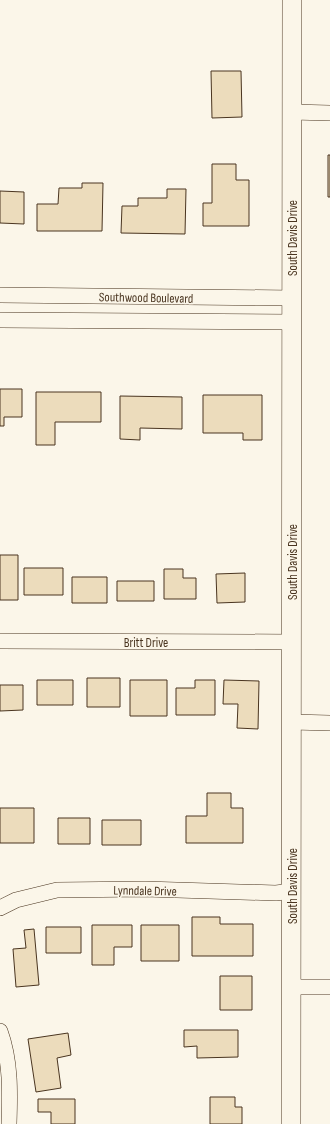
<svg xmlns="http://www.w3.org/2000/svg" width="330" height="1124" viewBox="0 0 330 1124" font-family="'Sofia Sans Condensed',sans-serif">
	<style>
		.building { fill: #ecdcbc; stroke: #4a3520 }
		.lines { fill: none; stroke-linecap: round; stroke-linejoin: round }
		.minor-casing { stroke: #4a3520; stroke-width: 16 }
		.tertiary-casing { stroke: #4a3520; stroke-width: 20 }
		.minor { stroke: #fbf6e9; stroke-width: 15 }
		.tertiary { stroke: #fbf6e9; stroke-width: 19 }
		.labels { text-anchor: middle; stroke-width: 3; stroke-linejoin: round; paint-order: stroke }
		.street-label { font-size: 13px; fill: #4a3520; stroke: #fbf6e9 }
	</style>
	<rect width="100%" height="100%" fill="#fbf6e9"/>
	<path class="building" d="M211 71H241L242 117 212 118Z
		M328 155H330V197H328Z
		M212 164H236V180H249V226H203V203H212Z
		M82 183H103L102 231H37V204H58L59 188H82Z
		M167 189H186L185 234 121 233 122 206H138V198H167Z
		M0 191 24 192V224L0 223Z
		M0 389H22V417H4V426H0Z
		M36 392H101V422H55V445H36Z
		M203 395H262V440H243V433H203Z
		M120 396 182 397V429L140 428V440L120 439Z
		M0 555H18V600H0Z
		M24 568H63V595H24Z
		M164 569H183V578H196V599H164Z
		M245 573V602L217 603 216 574Z
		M72 577H107V603H72Z
		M117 581H154V601H117Z
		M87 678H120V707H87Z
		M37 680H73V705H37Z
		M130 680H167V716H130Z
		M195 680H215V715H176V688H195Z
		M224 680 259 681 258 729 237 728 238 704H223Z
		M0 685H23V710L0 711Z
		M207 793H231V808H243V843H186V816H207Z
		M0 808H34V843H0Z
		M58 818H90V844H58Z
		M102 820H141V845H102Z
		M192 917H220V924H253V956H192Z
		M92 925H132V947H114V965H92Z
		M141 925H179V961H141Z
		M46 927H81V953H46Z
		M34 929 39 985 16 987 13 949 26 948 24 930Z
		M220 976H252V1010H220Z
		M184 1030H238V1057L197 1058V1046L184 1047Z
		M68 1033 71 1055 57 1058 61 1088 36 1092 28 1039Z
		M210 1097H235V1107H242V1124H210Z
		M38 1099H75V1124H51V1112H38Z"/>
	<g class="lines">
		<g class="minor-casing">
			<path id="minor" d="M292 112 330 113
				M0 295 292 298
				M0 320 292 322
				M0 641 292 642
				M292 722 330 723
				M0 908 16 900 57 890 145 889 276 893 292 891
				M291 987H330
				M0 1031C11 1061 10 1093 9 1124"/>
		</g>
		<g class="tertiary-casing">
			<path id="tertiary" d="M291 1124 292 0"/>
		</g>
		<use href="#minor" class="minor"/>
		<use href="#tertiary" class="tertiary"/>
	</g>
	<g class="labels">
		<g class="street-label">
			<text transform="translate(292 238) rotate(-90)" y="5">South Davis Drive</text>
			<text transform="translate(146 297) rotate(1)" y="5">Southwood Boulevard</text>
			<text transform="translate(292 562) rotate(-90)" y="5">South Davis Drive</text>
			<text x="146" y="647">Britt Drive</text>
			<text transform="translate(292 886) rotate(-90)" y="5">South Davis Drive</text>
			<text transform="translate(145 890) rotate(1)" y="5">Lynndale Drive</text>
		</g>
	</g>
</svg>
